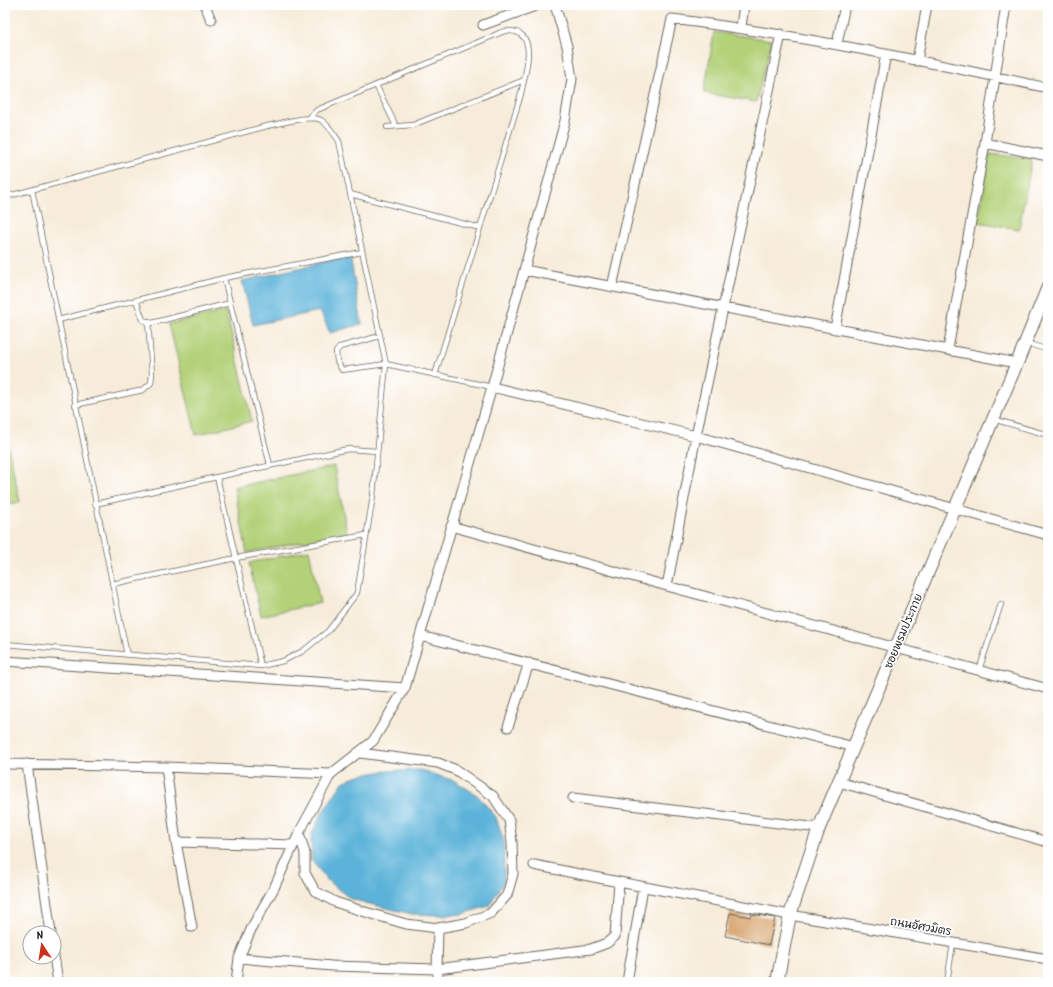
<svg xmlns="http://www.w3.org/2000/svg" width="1053" height="987" viewBox="0 0 1053 987" font-family="Kalam,'Playpen Sans Thai',sans-serif">
	<style>
		.green { fill: #b2d178; stroke: #67764a }
		.water { fill: #5cb3d9; stroke: #3c687a }
		.building { fill: #d8a56f }
		.lines { fill: none; stroke-linecap: round; stroke-linejoin: round }
		.service-casing { stroke: #69655e; stroke-width: 6 }
		.minor-casing { stroke: #69655e; stroke-width: 11 }
		.tertiary-casing { stroke: #69655e; stroke-width: 14 }
		.service { stroke: #fff; stroke-width: 4.5 }
		.minor { stroke: #fff; stroke-width: 9 }
		.tertiary { stroke: #fff; stroke-width: 12 }
		.labels { text-anchor: middle; stroke-width: 3.5; stroke-linejoin: round; paint-order: stroke }
		.street-label { font-size: 11px; fill: #1c1c1c; stroke: #fff }
	</style>
	<rect width="100%" height="100%" fill="#fff"/>
	<filter id="ink" filterUnits="userSpaceOnUse"><feTurbulence type="fractalNoise" baseFrequency=".025" numOctaves="2"/><feDisplacementMap in="SourceGraphic" scale="8" xChannelSelector="R" yChannelSelector="G"/><feConvolveMatrix kernelMatrix="1 2 1 2 8 2 1 2 1" color-interpolation-filters="sRGB"/></filter>
	<filter id="wash" filterUnits="userSpaceOnUse"><feTurbulence type="fractalNoise" baseFrequency=".012" numOctaves="4" result="noise"/><feDisplacementMap in="SourceGraphic" scale="16" xChannelSelector="R" yChannelSelector="G"/><feGaussianBlur stdDeviation="0.9" result="paint"/><feColorMatrix in="noise" values="0 0 0 0 0 0 0 0 0 0 0 0 0 0 0 0 0 1.4 0 .05"/><feComposite in="paint" operator="in"/></filter>
	<g filter="url(#wash)">
		<rect width="100%" height="100%" fill="#f7ecd9"/>
		<path class="green" d="M714 32 772 40 756 102 704 93Z
			M990 154 1032 159 1019 229 978 222Z
			M226 311 252 421 196 435 169 324Z
			M5 431 20 502 5 505Z
			M334 466 347 532 247 553 234 487Z
			M309 550 320 603 261 616 249 563Z"/>
		<path class="water" d="M350 256 362 324 330 333 320 311 253 325 242 281Z
			M420 770 455 781 477 795 496 817 504 841V881L489 906 462 914 440 915 412 914 378 906 351 899 329 882 312 861 311 836 322 813 343 782 359 775 386 771Z"/>
		<g id="blocks">
			<path class="building" d="M730 913 750 917 751 914 775 918 769 945 725 936Z"/>
		</g>
	</g>
	<g filter="url(#ink)">
		<use href="#blocks" fill-opacity="0" stroke="#69655e" stroke-width="1"/>
		<g class="lines">
			<g class="service-casing">
				<path id="service" d="M376 85 396 126
					M309 118 317 110 495 35C499 33 506 30 510 31 540 32 524 77 521 94L435 375
					M387 127 413 125 524 80
					M32 190 127 655
					M350 194 480 228
					M5 197 267 126C279 124 311 114 321 120 328 124 334 134 339 141L386 364 373 496 357 593 328 631 303 651 283 661 261 666 5 644
					M224 278 270 465
					M136 300 143 320 152 323 230 303
					M58 320 224 278 362 252
					M380 336 340 347 336 352 337 361 342 370 386 364 492 387
					M1026 343 1048 350
					M75 405 143 390 151 383 152 374 148 321
					M993 419 1048 435
					M95 504 217 477
					M112 584 236 558 366 535
					M261 666 217 477 348 449 377 451
					M979 670 1001 604
					M947 982 953 943"/>
			</g>
			<g class="minor-casing">
				<path id="minor" d="M205 5 211 20
					M483 25 538 5
					M741 27 744 5
					M837 44 845 5
					M917 61 927 5
					M985 143 1048 156
					M524 270 1017 363
					M612 287 672 19C799 35 924 61 1048 88
					M835 329 886 54
					M948 349 985 143 1006 5
					M492 387 696 436 1048 535
					M451 526 667 586 1048 689
					M667 586 696 436 781 34
					M421 636 854 747
					M5 661 405 688
					M508 727 529 663
					M5 764 166 767 331 774
					M27 764 51 933
					M166 767 176 842 192 927
					M839 782 1048 842
					M573 798 819 828
					M299 833 305 853V873L315 891 335 902 362 911 406 924 438 928 466 923 491 913 507 895 513 874 512 842 509 820 493 796 456 770 438 763 360 753
					M176 842 294 845
					M534 865 619 882
					M438 928 437 969 439 982
					M54 956 58 982
					M239 958 332 966 437 969 591 949 607 943 615 936 619 882 790 915 1048 959
					M236 982 239 958 252 927 274 888 299 833 331 774 373 741 405 688 492 387 565 121 572 79 567 46 555 5
					M627 982 643 887"/>
			</g>
			<g class="tertiary-casing">
				<path id="tertiary" d="M777 982 790 915 819 828 1017 363 1048 287"/>
			</g>
			<use href="#service" class="service"/>
			<use href="#minor" class="minor"/>
			<use href="#tertiary" class="tertiary"/>
		</g>
	</g>
	<g class="labels">
		<g class="street-label">
			<text transform="translate(903 631) rotate(-67)" y="4">ซอยพรมประกาย</text>
			<text transform="translate(921 926) rotate(10)" y="4">ถนนอัศวมิตร</text>
		</g>
	</g>
	<rect width="1053" height="987" fill="none" stroke="#fff" stroke-width="20"/>
	<g transform="translate(42 945) rotate(348)"><circle r="19" fill="#ffffff" stroke="#a4a4a4"/>
	<path d="M0-3L7 15L0 10L-7 15Z" fill="#c8321e"/>
	<text y="-6" font-size="11" font-weight="bold" text-anchor="middle" fill="#1c1c1c">N</text>
	</g>
</svg>
